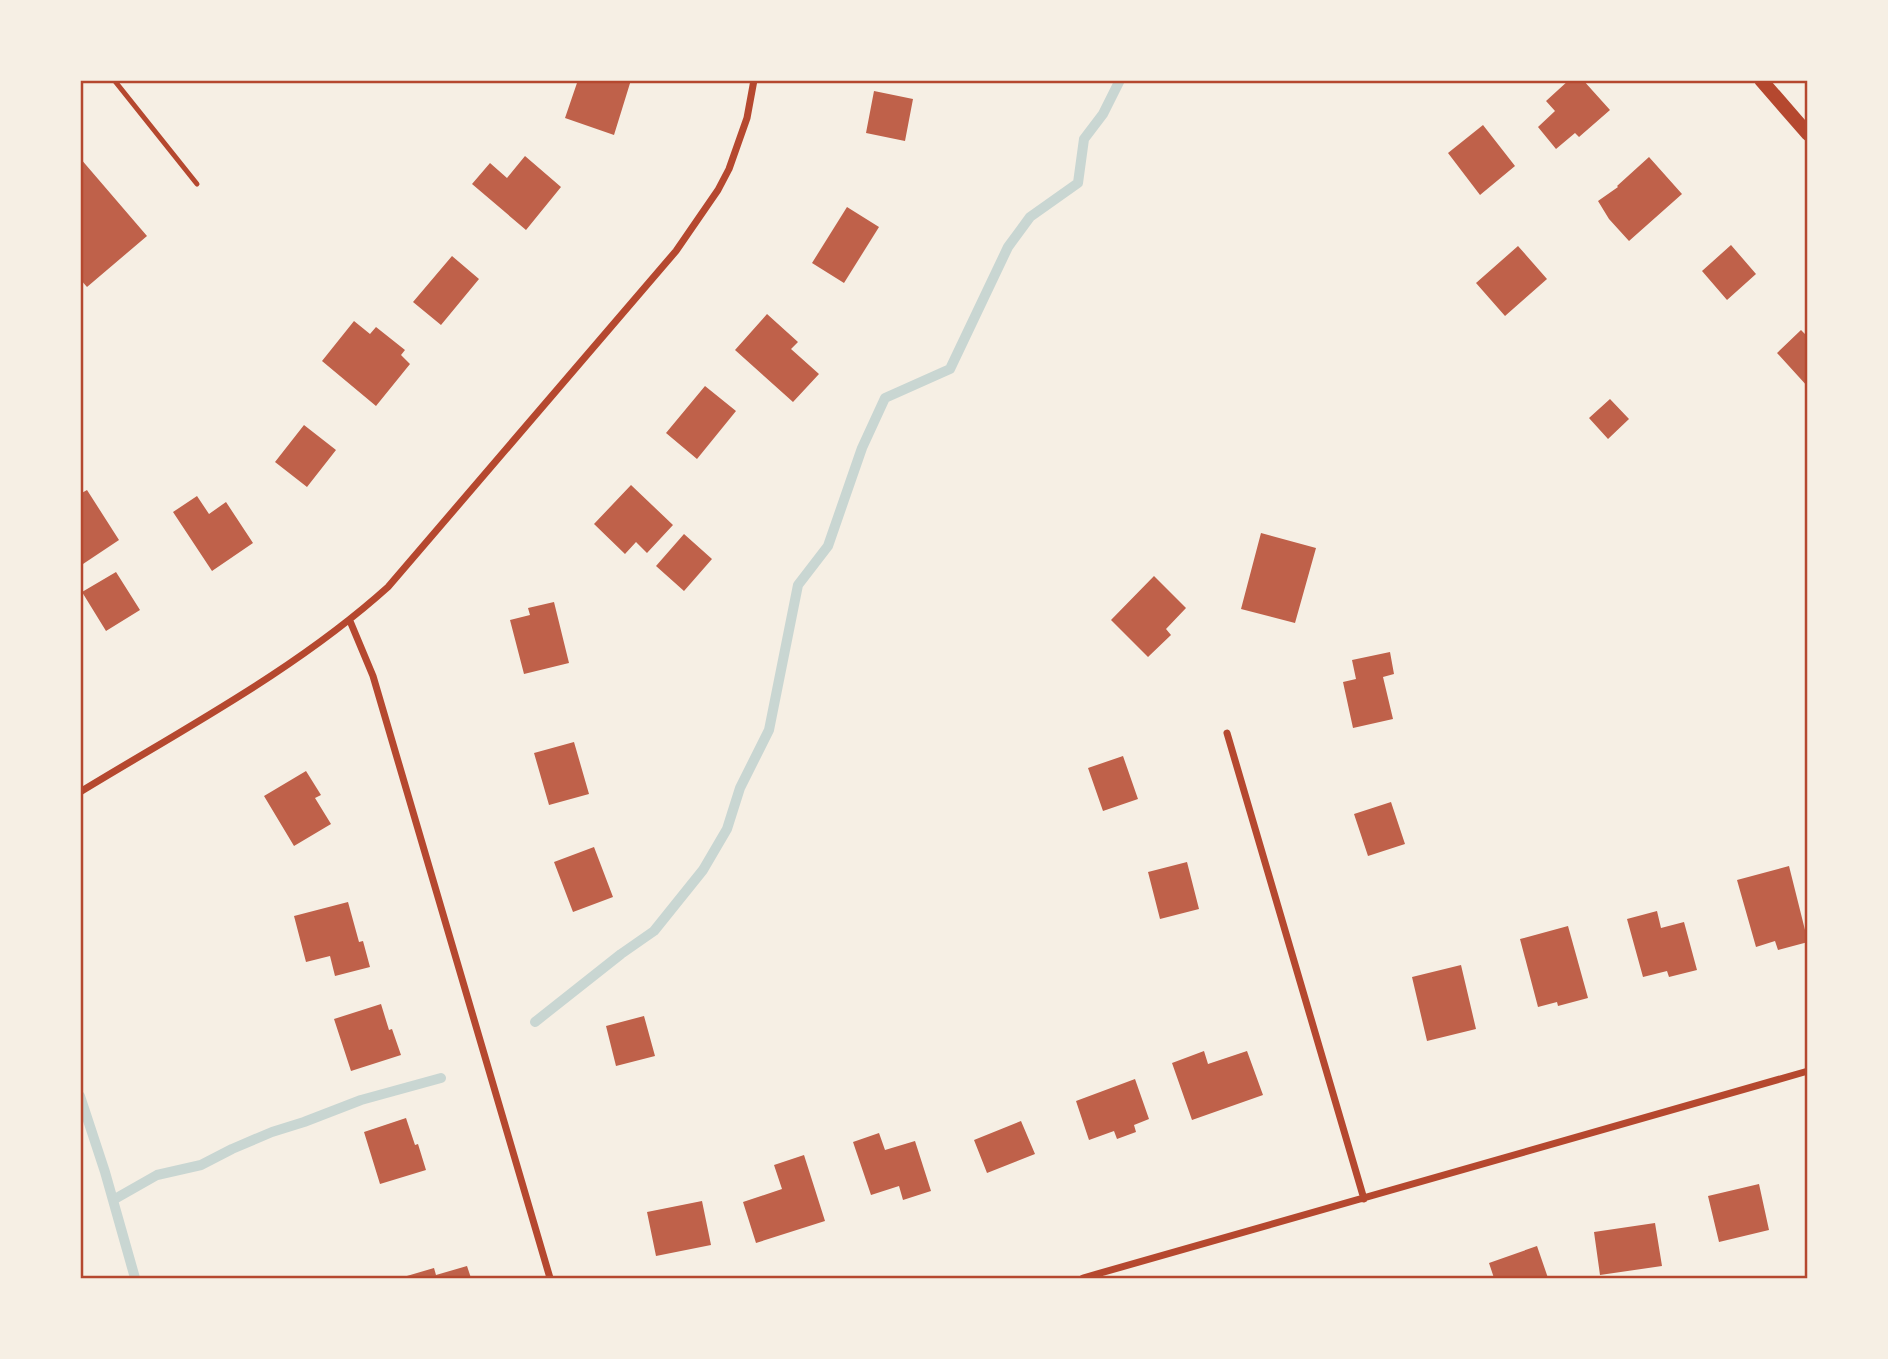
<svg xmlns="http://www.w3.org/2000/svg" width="1888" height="1359" viewBox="0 0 1888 1359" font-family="'Nunito Sans',sans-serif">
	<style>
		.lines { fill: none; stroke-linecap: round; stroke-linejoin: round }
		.stream { stroke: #c9d6d2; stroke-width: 10 }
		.building { fill: #bf614a }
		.service { stroke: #b5482f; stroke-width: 5 }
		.minor { stroke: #b5482f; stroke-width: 7 }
		.secondary { stroke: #b5482f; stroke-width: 14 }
		.neatline { fill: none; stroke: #b5482f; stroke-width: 2.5 }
	</style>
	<rect width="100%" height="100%" fill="#f6efe4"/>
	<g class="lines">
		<path class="stream" d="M535 1022 621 954 654 931 703 870 727 829 740 788 769 730 798 585 828 546 862 448 885 398 950 369 1008 247 1030 217 1078 183 1084 139 1103 114 1120 80
			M80 1096 105 1172 135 1278
			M113 1200 157 1175 201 1165 232 1149 272 1132 304 1122 361 1100 441 1078"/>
	</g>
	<path class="building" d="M578 80H631L614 135 565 118Z
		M1569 80H1583L1610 110 1579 137 1575 133 1556 149 1538 127 1555 111 1546 101Z
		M874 91 913 99 905 141 866 133Z
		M1483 125 1515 166 1480 195 1448 153Z
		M525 156 561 187 526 230 472 184 490 163 507 178Z
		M1649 157 1682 194 1629 241 1609 219 1598 201 1618 187 1617 186Z
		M80 158 147 236 87 287 80 279Z
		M847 207 879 227 844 283 812 263Z
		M1731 245 1756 274 1727 300 1702 271Z
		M1518 246 1547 279 1505 316 1476 283Z
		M452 256 479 279 441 325 413 302Z
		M767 314 798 342 791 349 819 374 793 402 735 350Z
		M354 321 370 334 376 327 405 350 401 355 410 364 376 406 322 361Z
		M1801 330 1808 337V387L1777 353Z
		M705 386 736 411 697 459 666 433Z
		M1610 399 1629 419 1608 439 1589 418Z
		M304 425 336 450 307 487 275 462Z
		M631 485 673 525 647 553 636 542 625 554 594 524Z
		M87 490 119 540 80 566V494Z
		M197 496 209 514 226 502 253 543 212 571 173 512Z
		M1261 533 1316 548 1295 623 1241 609Z
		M684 534 712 559 684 591 656 566Z
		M116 572 140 610 106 631 82 592Z
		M1154 576 1186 608 1166 629 1171 635 1148 657 1111 620Z
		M554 602 569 663 524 674 510 620 530 615 528 608Z
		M1390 652 1394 674 1383 677 1393 719 1353 728 1343 682 1356 679 1352 660Z
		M574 742 589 794 549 805 534 753Z
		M1123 756 1138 799 1103 811 1088 768Z
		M306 771 321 795 315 798 331 824 294 846 264 796Z
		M1391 802 1405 844 1368 856 1354 814Z
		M594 847 613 897 573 912 554 862Z
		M1187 862 1199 909 1160 919 1148 872Z
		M1789 866 1808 942 1778 950 1775 941 1756 947 1737 880Z
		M348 902 359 942 363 941 370 967 335 976 330 956 306 962 294 916Z
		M1657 911 1661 928 1684 922 1697 970 1669 977 1667 971 1643 977 1627 919Z
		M1568 926 1588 998 1558 1006 1557 1002 1538 1007 1520 939Z
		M1461 965 1476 1029 1427 1041 1412 977Z
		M381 1004 389 1030 392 1029 401 1055 351 1071 334 1019Z
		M644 1016 655 1056 616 1066 606 1026Z
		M1204 1051 1208 1064 1247 1051 1263 1095 1192 1120 1172 1063Z
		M1135 1079 1149 1119 1134 1125 1136 1132 1117 1139 1114 1131 1089 1140 1076 1101Z
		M406 1118 415 1145 418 1144 426 1170 380 1184 364 1132Z
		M1021 1121 1035 1154 987 1173 974 1140Z
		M879 1133 885 1150 915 1141 931 1191 903 1200 899 1186 871 1195 853 1142Z
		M804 1155 825 1221 756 1243 743 1202 782 1189 774 1165Z
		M1759 1184 1769 1230 1719 1242 1708 1196Z
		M702 1201 711 1245 656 1256 647 1212Z
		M1655 1223 1662 1266 1600 1275 1594 1232Z
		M1537 1246 1548 1278H1494L1489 1263Z
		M467 1266 471 1278H400L434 1268 436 1275Z"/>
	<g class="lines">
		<path class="service" d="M114 80 197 184"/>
		<path class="minor" d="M350 621 373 676 550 1278
			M1227 733 1364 1199
			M80 792C185 728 297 669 388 587L676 251 718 190 729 169 747 118 754 80
			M1083 1278 1808 1071"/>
		<path class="secondary" d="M1761 80 1808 134"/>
	</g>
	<rect width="1888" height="1359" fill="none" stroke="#f6efe4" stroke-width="164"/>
	<rect x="82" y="82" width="1724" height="1195" class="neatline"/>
</svg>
